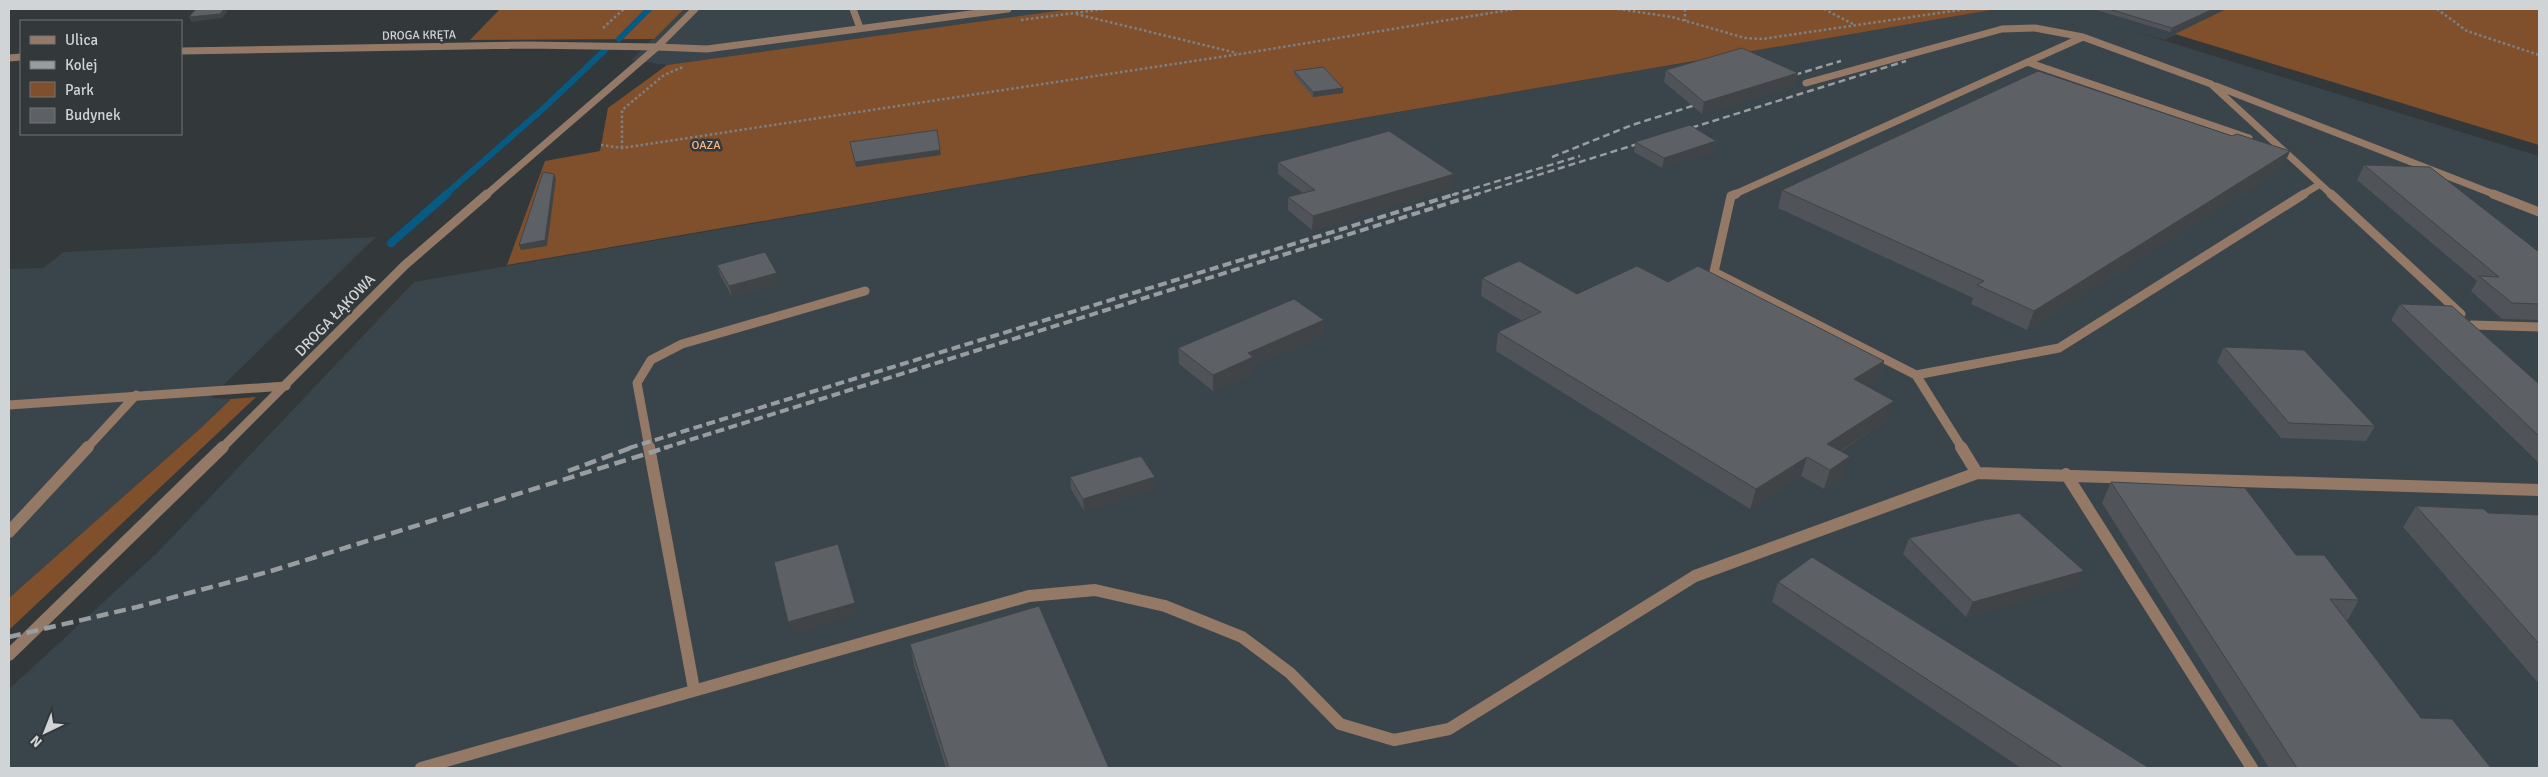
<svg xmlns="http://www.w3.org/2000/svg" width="2548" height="777" viewBox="0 0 2548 777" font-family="Signika,sans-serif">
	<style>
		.built { fill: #3a444b }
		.green { fill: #804f2b }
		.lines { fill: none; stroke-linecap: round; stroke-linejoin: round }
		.stream-far1 { stroke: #075a82; stroke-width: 6 }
		.stream { stroke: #075a82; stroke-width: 8 }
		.path { stroke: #7d8183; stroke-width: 2.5; stroke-dasharray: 2.5 2.5; stroke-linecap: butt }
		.lane-far2 { stroke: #947967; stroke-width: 7 }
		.lane-far1 { stroke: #947967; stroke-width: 9 }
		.lane { stroke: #947967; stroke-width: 12 }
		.street-far2 { stroke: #947967; stroke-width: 7 }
		.street-far1 { stroke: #947967; stroke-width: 9 }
		.street { stroke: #947967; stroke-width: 12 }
		.rail-far2 { stroke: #999da0; stroke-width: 2.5; stroke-dasharray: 7 4; stroke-linecap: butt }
		.rail-far1 { stroke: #999da0; stroke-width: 4; stroke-dasharray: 9 4.5; stroke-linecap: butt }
		.rail { stroke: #999da0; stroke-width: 4.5; stroke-dasharray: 12 6; stroke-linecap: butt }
		.wall { fill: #505357 }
		.shaded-wall { fill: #414447 }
		.building { fill: #5d6165; stroke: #414447 }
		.labels { text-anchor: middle; stroke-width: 5; stroke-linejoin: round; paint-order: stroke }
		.far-street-label { font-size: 12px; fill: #d1d4d6; stroke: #33383b }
		.far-park-label { font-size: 12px; fill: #f9b586; stroke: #33383b }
		.street-label { font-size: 15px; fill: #d1d4d6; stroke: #33383b }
	</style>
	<rect width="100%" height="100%" fill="#33383b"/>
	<path class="built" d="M684 9H1070L667 65 631 60Z
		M1997 9H2226L2165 40 2130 30 2539 156V768H9V689L158 552 414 282Z
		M376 237 210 398 231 399 202 427 9 598V269L43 268 64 252Z"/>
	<path class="green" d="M500 9H684L654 39 470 40Z
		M1070 9H1997L507 265 545 161 600 151 608 108 667 65Z
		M2226 9H2539V145L2175 34Z
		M256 397 9 630V598L202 427 231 399Z"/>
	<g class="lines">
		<path class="stream-far1" d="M619 39 649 9
			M445 195 545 107 606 49"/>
		<path class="stream" d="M391 243 447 194"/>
		<path class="path" d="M1618 9 1672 17 1745 38 1762 39 1966 9
			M1685 9V21
			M1824 9 1855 25
			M2437 9 2467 31 2539 55
			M1076 14 1237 53
			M1021 20 1105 9
			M603 28 624 9
			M601 145 622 148 1240 54 1515 9
			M622 148V110L664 75 683 67"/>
		<path class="lane-far2" d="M853 9 860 28
			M657 47 707 49 1008 9
			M2027 62 2249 138
			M1806 83 2002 29 2035 28 2083 37
			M2216 86 2496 195
			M1733 195 2083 37 2211 84 2332 195
			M2302 195 2320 184"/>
		<path class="lane-far1" d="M1736 194 1731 196 1714 272 1916 375 1962 448
			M2331 194 2461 314
			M2493 194 2539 212
			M2472 325 2539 327
			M1916 375 2059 348 2304 194
			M9 405 286 386
			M87 448 136 395
			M649 448 637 383 651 360 682 344 865 291"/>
		<path class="lane" d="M649 447 694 689
			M1961 447 1977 473
			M2066 474 2252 768
			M9 532 88 447
			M421 768 1029 596 1095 590 1165 606 1242 637 1290 673 1340 724 1394 740 1449 729 1695 576 1977 473 2539 490"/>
		<path class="street-far2" d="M181 51 527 45 657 47
			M9 58 21 57
			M486 195 657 47 695 9"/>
		<path class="street-far1" d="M222 448 405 265 487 194"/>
		<path class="street" d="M9 655 223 447"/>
		<path class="rail-far2" d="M1784 78 1841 61
			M1681 131 1906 61
			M1552 157 1632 125 1705 102
			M1452 195 1580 156
			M1474 195 1647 141"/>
		<path class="rail-far1" d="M629 448 1456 194
			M664 448 1478 194"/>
		<path class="rail" d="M568 471 633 447
			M9 637 137 607 271 571 668 447"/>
	</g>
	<path class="wall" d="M2093 9H2221L2170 32Z
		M1666 70 1795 85 1702 114 1664 82Z
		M1294 71 1343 88V93L1313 97 1294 75Z
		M2232 136 2290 151 2282 169 2027 330 1971 304 1973 298 1778 208 1782 190Z
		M1716 141 1714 151 1662 168 1634 152 1635 142Z
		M1278 162 1453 187 1312 230 1288 210V197L1303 193 1278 174Z
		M2364 165 2539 252V320L2502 319 2471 291 2477 281 2357 180Z
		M717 265 780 283 732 297 720 275Z
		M1482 278 1577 294 1668 282 1884 361 1878 380 1868 386 1888 420 1841 451 1844 476 1824 489 1801 476 1750 509 1496 351 1498 332 1522 321 1481 296Z
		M2400 304 2539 384V463L2391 320Z
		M1324 335 1253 366V373L1213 391 1179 364 1178 348Z
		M2224 347 2375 426 2366 441 2281 438 2217 362Z
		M1070 477 1156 488 1084 511 1071 489Z
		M2111 482 2296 555 2359 600 2347 621 2421 718 2491 768H2269L2102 503Z
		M2416 506 2488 513 2539 515V684L2403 527Z
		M1909 538 2077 586 1966 617 1903 554Z
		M1778 582 2149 768H2021L1772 602Z
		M910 644 1109 768H946L914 666Z"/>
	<path class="shaded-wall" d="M224 9H229L222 18 191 22 189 17Z
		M2213 9H2221L2170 32 2172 28Z
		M1798 73 1795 85 1702 114 1704 102Z
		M1343 88V93L1313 97V92Z
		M1716 141 1714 151 1662 168 1664 158Z
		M940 150 941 155 856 167 855 162Z
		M2290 151 2282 169 2027 330 2034 311Z
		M554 174 556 179 547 246 521 250 519 245Z
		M1454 174 1453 187 1312 230 1313 216Z
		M777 273 780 283 732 297 729 286Z
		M1324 320V335L1253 366V373L1213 391V375L1248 353Z
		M1884 361 1878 380 1848 398 1854 379Z
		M1894 401 1888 420 1821 463 1827 444Z
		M1850 456 1844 476 1824 489 1830 470Z
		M1807 457 1801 476 1750 509 1756 489Z
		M1155 477 1156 488 1084 511 1083 499Z
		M2084 571 2077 586 1966 617 1973 602Z
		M855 603 858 615 792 635 788 622Z"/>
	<path class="building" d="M196 9H224L220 14 189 17Z
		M2109 9H2213L2172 28Z
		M1742 48 1798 73 1704 102 1666 70Z
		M1323 67 1343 88 1313 92 1294 71Z
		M2038 71 2232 136 2237 134 2290 151 2034 311 1977 285 1984 281 1782 190Z
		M1690 125 1716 141 1664 158 1635 142Z
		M937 130 940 150 855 162 850 142Z
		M1389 131 1454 174 1313 216 1288 197 1315 190 1278 162Z
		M2364 165 2430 167 2539 252V304L2512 303 2479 276 2499 277Z
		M543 172 554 174 545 240 519 245Z
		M765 252 777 273 729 286 717 265Z
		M1519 261 1577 294 1637 266 1668 282 1698 266 1884 361 1854 379 1894 401 1827 444 1850 456 1830 470 1807 457 1756 489 1498 332 1541 312 1482 278Z
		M1294 299 1324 320 1248 353 1253 357 1213 375 1178 348Z
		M2400 304 2452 306 2539 384V436Z
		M2224 347 2304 350 2375 426 2289 423Z
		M1141 456 1155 477 1083 499 1070 477Z
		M2111 482 2245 488 2296 555H2324L2359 600 2330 599 2421 718 2452 719 2491 768H2297Z
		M2416 506 2484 509 2488 513 2539 515V644Z
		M2019 513 2084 571 1973 602 1909 538 1984 520Z
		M838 544 855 603 788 622 774 562Z
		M1812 557 2149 768H2063L1778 582Z
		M1039 606 1109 768H949L910 644Z"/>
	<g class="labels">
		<g class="far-street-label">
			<text transform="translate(419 35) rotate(-1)" y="4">DROGA KRĘTA</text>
		</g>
		<g class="far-park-label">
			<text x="706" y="149">OAZA</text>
		</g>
		<g class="street-label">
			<text transform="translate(335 315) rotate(-46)" y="5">DROGA ŁĄKOWA</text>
		</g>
	</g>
	<rect width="2548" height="777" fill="none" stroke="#d1d4d6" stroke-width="20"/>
	<rect x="20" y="20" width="162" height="115" fill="#33383b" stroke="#727679"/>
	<rect x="30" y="36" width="25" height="8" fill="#947967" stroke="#727679"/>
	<text x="65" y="45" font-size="15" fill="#d1d4d6">Ulica</text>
	<rect x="30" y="61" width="25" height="8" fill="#999da0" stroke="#727679"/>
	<text x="65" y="70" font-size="15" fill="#d1d4d6">Kolej</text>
	<rect x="30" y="82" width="25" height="15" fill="#804f2b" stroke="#727679"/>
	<text x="65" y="95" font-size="15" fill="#d1d4d6">Park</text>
	<rect x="30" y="108" width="25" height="15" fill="#5d6165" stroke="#727679"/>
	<text x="65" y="120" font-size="15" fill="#d1d4d6">Budynek</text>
	<g transform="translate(45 732) rotate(223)" stroke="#33383b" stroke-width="4" paint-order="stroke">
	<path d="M0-4L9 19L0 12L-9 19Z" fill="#d1d4d6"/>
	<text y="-8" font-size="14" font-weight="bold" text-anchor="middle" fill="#d1d4d6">N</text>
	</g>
</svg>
